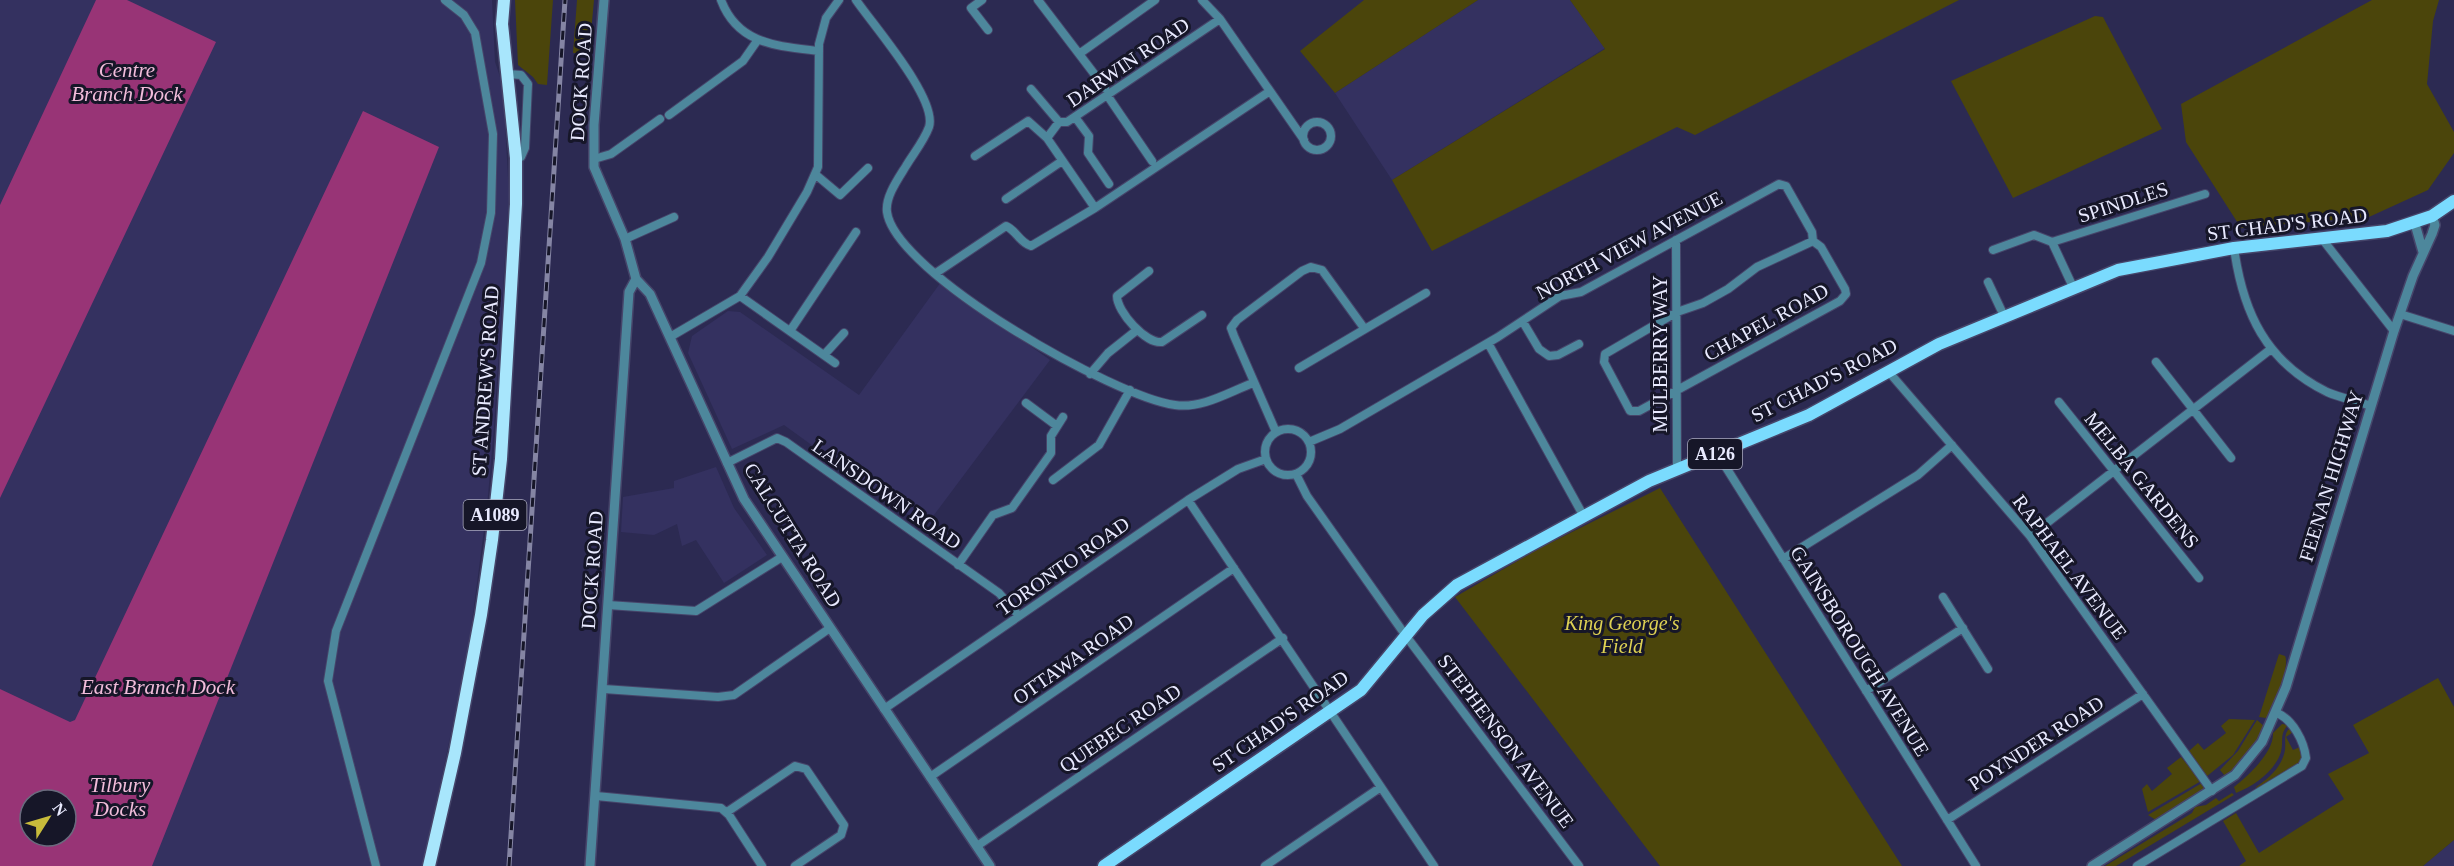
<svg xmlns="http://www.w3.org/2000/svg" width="2454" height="866" viewBox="0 0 2454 866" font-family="'Times New Roman',serif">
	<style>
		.built { fill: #343160; fill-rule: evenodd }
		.green { fill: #4b450b }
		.water { fill: #983476; fill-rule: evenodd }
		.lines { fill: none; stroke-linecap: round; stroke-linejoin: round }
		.minor-casing { stroke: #46456a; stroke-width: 10 }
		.tertiary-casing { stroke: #46456a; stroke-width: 12 }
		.primary-casing { stroke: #46456a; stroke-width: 15 }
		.trunk-casing { stroke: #46456a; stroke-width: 15 }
		.minor { stroke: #4d879c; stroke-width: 8 }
		.tertiary { stroke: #4d879c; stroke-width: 9 }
		.primary { stroke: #7adbfe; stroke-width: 12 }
		.trunk { stroke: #a8e6fc; stroke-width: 12 }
		.rail-casing { stroke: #8585a4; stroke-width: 5 }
		.rail { stroke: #161628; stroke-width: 3; stroke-dasharray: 9; stroke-linecap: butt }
		.labels { text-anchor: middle; stroke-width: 6; stroke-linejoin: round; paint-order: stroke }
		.shield { fill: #161628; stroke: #aaaabe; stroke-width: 1.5 }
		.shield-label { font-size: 18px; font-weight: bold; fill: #e9eaff }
		.street-label { font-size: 20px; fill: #e9eaff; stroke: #161628 }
		.park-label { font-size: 20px; font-style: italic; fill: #ded153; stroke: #161628 }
		.water-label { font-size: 21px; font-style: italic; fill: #f1bcda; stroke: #161628 }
	</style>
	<rect width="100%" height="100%" fill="#2c2a52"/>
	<path class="built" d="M0 0H492L495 62 501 80 505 122 509 196 494 427 487 507 468 652 423 866H0ZM30 800H66V836H30Z
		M1478 0H1570L1605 48 1392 180 1335 93Z
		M941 282 1050 360 925 527 784 425 732 449 688 353 692 336 728 311 740 312 859 395Z
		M716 467 734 508 767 555 724 583 696 540 682 546 677 524 654 535 621 532 623 497 674 488V481Z
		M2454 840V866H2423Z"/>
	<path class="green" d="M515 0H553L547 85 538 84 533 77 518 65Z
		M577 0H594L589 54 573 53Z
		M1364 0H1478L1335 93 1300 51Z
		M1570 0H1959L1695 135 1677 127 1432 251 1392 180 1605 49Z
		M2372 0H2439L2433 21 2427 84 2454 132V153L2428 190 2369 217 2241 228 2186 142 2181 104Z
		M2095 16 2103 17 2162 129 2013 198 1951 81Z
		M1660 488 1902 866H1660L1455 597 1540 548Z
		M2279 654 2285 656C2290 665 2275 712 2266 718L2259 717Z
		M2438 678 2454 707V840L2423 866H2239L2246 861 2223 821 2236 813 2259 853 2344 799 2328 774 2369 753 2353 725Z
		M2229 719 2255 720 2233 755 2206 777 2189 751 2198 743 2204 750 2226 733 2221 726Z
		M2257 720 2265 727C2255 745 2243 766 2225 776L2220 770 2238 751Z
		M2282 724 2288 725C2279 735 2284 740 2281 752 2275 771 2254 786 2236 793L2234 787C2249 775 2274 752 2273 733Z
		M2290 728 2293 732 2286 737 2293 750 2300 747 2302 754 2300 762 2257 789 2256 787C2269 778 2282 767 2285 750 2286 741 2283 734 2290 728Z
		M2181 757 2201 781 2148 812 2142 789 2147 784 2152 791 2172 774 2167 768Z
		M2202 783 2204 787 2201 793 2156 820 2148 815Z
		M2232 793 2234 795 2116 866H2105L2192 813 2195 807 2206 805 2216 798 2219 801Z"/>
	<path class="water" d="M96 0H127L216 42 0 498V205Z
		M363 111 439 147 152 866H0V689L70 722 75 720ZM30 800H66V836H30Z"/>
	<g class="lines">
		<g class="minor-casing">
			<path id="minor" d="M721 0C738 45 778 46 819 51
				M856 0C873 25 938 99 929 127 924 141 913 154 906 166 898 179 885 197 887 212 895 273 1116 398 1175 405 1202 409 1229 392 1253 383
				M982 0 971 8 988 30
				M1038 0 1105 88
				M1202 0 1220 19 1304 140
				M1079 54 1155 0
				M507 74 521 75 528 84 525 148 521 157 516 158
				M1031 89 1059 122H1067L1220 19
				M1107 95 1152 161
				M669 115 743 61 757 41
				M1075 117 1089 136 1088 153 1109 184
				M1303 136a14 14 0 1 1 28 0a14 14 0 1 1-28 0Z
				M1059 122 1047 138 1095 208
				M975 156 1028 121 1047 138
				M594 159 611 154 660 119
				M815 174 840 195 868 168
				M1006 199 1062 161
				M625 239 674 217
				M1676 240 1677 468
				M2323 240 2394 331
				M1813 241 1821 247 1845 289 1846 294 1840 301 1639 411H1630L1604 362 1605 354 1677 312 1703 303 1728 289 1757 267Z
				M2052 242 2205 194
				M2234 248C2243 313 2266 362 2327 392 2341 398 2357 401 2371 406
				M1993 250 2034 235 2052 242 2073 287
				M1149 271 1117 296C1117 312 1146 344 1162 342L1202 315
				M936 273 1006 226C1017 231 1019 242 1031 246L1095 208 1270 91
				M1988 282 2004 316
				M740 296 835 363
				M2400 314 2454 331
				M1523 322 1539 349 1549 356 1558 355 1579 344
				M790 331 856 232
				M670 337 740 296 768 257 807 192 818 167 819 44 826 18 839 0
				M1488 343 1583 515
				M824 355 844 333
				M2156 362 2231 458
				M1299 368 1426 293
				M1888 371 2030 536 2212 791
				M1090 374 1108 353 1137 330
				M2059 402 2199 578
				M1026 403 1057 426
				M1265 452a23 23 0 1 1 46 0a23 23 0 1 1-46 0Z
				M1276 432 1234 336 1231 328 1237 320 1302 271 1311 267 1322 270 1364 328
				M1309 442 1340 429 1498 337 1560 296 1581 292 1779 184 1786 186 1812 232 1813 241
				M1717 453 1976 866
				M727 463 777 438 786 442 999 593 1019 616
				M1296 474 1307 496 1406 636 1579 866
				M1053 480 1099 445 1130 390
				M1188 500 1434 866
				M2030 536 2271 349
				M1783 559 1918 475 1952 445
				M958 565 993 515 1012 508 1051 453V436L1063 417
				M1943 597 1988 669
				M608 605 696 611 782 557
				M604 689 718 697 734 695 830 628
				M1866 691 1963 628
				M884 709 1188 500 1238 469 1266 459
				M930 777 1234 568
				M596 796 721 808 729 815 762 866
				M727 812 795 766 806 769 844 825 841 835 795 866
				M1947 820 2143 694
				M977 846 1283 638
				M376 866 328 681 336 631 481 263 491 213 493 134 475 33 464 15 445 0
				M1265 866 1381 787
				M2137 866 2302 766 2306 758C2304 741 2293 720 2277 713"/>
		</g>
		<g class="tertiary-casing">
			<path id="tertiary" d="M604 0 594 125V167L625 239 636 279 650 294 744 499 990 866
				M2415 224 2423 252
				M590 866 629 292 636 279
				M2092 866 2235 775 2262 742 2286 687 2394 331 2413 276 2432 234 2435 225 2432 216"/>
		</g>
		<g class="primary-casing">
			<path id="primary" d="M1104 866 1361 690 1423 615 1457 585 1649 481 1809 415 1939 344 2118 270 2234 248 2387 231 2432 216 2454 201"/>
		</g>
		<g class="trunk-casing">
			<path id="trunk" d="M429 866 455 753 481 615 492 540 501 459 516 204V158L502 24 504 0"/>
		</g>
		<use href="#minor" class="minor"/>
		<use href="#tertiary" class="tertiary"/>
		<use href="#primary" class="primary"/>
		<use href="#trunk" class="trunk"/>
		<g class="rail-casing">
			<path id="rail" d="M509 866 565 0"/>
		</g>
		<use href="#rail" class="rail"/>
	</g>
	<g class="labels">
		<g class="shield">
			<rect x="1688" y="439" width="54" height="30" rx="4.5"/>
			<rect x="463.5" y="500" width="63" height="30" rx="4.5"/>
		</g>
		<g class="shield-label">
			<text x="1715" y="460">A126</text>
			<text x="495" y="521">A1089</text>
		</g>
		<g class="street-label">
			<text transform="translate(1128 62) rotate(-34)" y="7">DARWIN ROAD</text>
			<text transform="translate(581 82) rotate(-86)" y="7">DOCK ROAD</text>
			<text transform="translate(2123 202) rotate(-18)" y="7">SPINDLES</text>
			<text transform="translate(2287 224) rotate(-7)" y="7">ST CHAD'S ROAD</text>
			<text transform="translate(1629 245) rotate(-28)" y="7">NORTH VIEW AVENUE</text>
			<text transform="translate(1766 322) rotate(-29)" y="7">CHAPEL ROAD</text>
			<text transform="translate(1660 354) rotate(-90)" y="7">MULBERRY WAY</text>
			<text transform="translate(1824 380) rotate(-27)" y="7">ST CHAD'S ROAD</text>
			<text transform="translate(485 381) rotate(-86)" y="7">ST ANDREW'S ROAD</text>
			<text transform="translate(2331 476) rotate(-73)" y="7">FEENAN HIGHWAY</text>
			<text transform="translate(2142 480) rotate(51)" y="7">MELBA GARDENS</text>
			<text transform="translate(887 494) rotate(35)" y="7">LANSDOWN ROAD</text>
			<text transform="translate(793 535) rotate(58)" y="7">CALCUTTA ROAD</text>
			<text transform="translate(1063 566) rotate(-35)" y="7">TORONTO ROAD</text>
			<text transform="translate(2070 567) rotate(53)" y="7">RAPHAEL AVENUE</text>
			<text transform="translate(592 570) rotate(-86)" y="7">DOCK ROAD</text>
			<text transform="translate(1860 651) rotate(58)" y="7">GAINSBOROUGH AVENUE</text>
			<text transform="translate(1073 659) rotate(-35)" y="7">OTTAWA ROAD</text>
			<text transform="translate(1280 721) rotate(-35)" y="7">ST CHAD'S ROAD</text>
			<text transform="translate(1120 728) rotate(-34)" y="7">QUEBEC ROAD</text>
			<text transform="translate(1506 741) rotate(53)" y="7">STEPHENSON AVENUE</text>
			<text transform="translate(2036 743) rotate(-33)" y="7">POYNDER ROAD</text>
		</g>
		<g class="park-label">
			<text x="1622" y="630">King George's<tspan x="1622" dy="23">Field</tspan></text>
		</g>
		<g class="water-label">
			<text x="127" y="77">Centre<tspan x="127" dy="24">Branch Dock</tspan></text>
			<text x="158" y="694">East Branch Dock</text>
			<text x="120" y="792">Tilbury<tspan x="120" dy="24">Docks</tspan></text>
		</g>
	</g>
	<g transform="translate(48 818) rotate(53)"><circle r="28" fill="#161628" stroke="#6a6b7e" stroke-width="1.5"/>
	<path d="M0-4.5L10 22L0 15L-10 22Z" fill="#c8bb3b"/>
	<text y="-9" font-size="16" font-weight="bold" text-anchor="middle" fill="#e9eaff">N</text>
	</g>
</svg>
